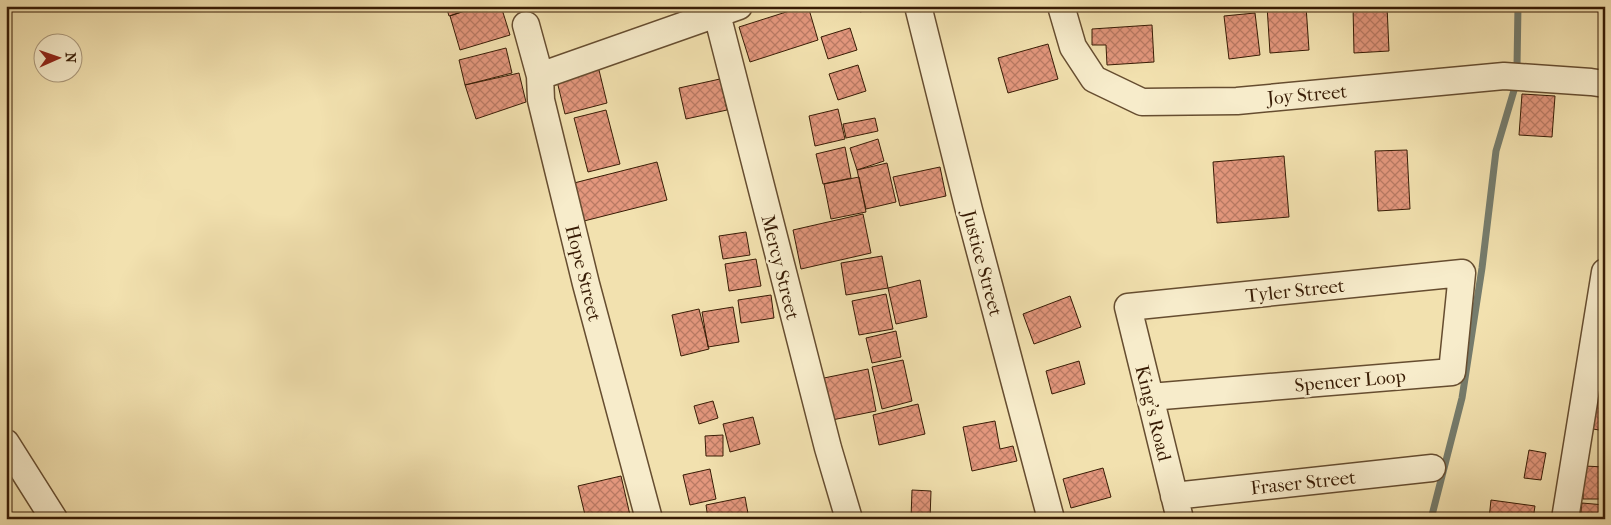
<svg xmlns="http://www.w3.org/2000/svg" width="1611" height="525" viewBox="0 0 1611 525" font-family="'IM FELL French Canon',serif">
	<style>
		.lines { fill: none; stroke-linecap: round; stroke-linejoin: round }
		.stream { stroke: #757c6d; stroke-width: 7 }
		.building { fill: url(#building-cross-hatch); stroke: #381c05 }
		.minor-casing { stroke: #664d30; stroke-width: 29 }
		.minor { stroke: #f7eccb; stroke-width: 26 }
		.labels { text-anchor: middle; stroke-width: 5; stroke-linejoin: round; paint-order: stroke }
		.street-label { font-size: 19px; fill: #381c05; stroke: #f7eccb }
	</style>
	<defs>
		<pattern id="building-cross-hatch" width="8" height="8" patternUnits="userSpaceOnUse" patternTransform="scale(1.25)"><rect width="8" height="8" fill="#e3977d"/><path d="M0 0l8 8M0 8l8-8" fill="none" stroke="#b97a64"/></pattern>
	</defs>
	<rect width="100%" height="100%" fill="#f2e1af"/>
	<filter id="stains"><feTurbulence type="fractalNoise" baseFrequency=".004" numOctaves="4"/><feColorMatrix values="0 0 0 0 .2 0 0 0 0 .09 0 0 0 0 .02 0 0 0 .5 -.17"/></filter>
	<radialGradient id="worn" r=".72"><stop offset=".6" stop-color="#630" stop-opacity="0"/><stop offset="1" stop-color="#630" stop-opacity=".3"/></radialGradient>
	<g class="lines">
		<path class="stream" d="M1431 519 1462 398 1482 268 1496 151 1515 87 1517 66 1518 6"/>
	</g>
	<path class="building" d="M446 6H479L449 16Z
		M480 6H501L510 35 460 50 450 16Z
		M805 6H808L818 40 750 62 739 27Z
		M859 6H887L860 12Z
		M1267 6H1306L1309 50 1270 53Z
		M1353 6H1387L1389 51 1354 53Z
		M1255 13 1260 55 1229 59 1224 16Z
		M1152 25 1154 62 1107 65 1106 45H1092V29Z
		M850 28 857 50 828 59 821 37Z
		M1048 44 1058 79 1008 93 998 58Z
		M506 48 512 73 465 85 459 60Z
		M858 65 866 91 838 100 829 74Z
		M598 66 607 103 565 114 556 77Z
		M519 73 526 102 476 119 465 85Z
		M720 79 727 110 686 119 679 88Z
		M1522 94 1555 96 1552 137 1519 135Z
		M838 109 845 139 815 146 809 116Z
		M606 110 620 164 588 172 574 118Z
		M875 118 878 131 846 138 843 124Z
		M878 139 884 161 857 170 850 148Z
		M845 147 851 178 823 184 816 154Z
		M1407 150 1410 209 1378 211 1375 151Z
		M1284 156 1289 217 1217 223 1213 162Z
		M657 162 667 200 584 221 574 183Z
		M887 163 896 202 866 209 857 170Z
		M940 167 946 196 900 206 893 177Z
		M859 177 866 212 831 219 824 184Z
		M863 214 871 253 801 269 793 230Z
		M746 232 750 255 723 259 719 236Z
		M882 256 888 288 846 295 841 263Z
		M756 259 761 286 729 291 725 264Z
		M920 280 927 317 896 324 888 288Z
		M886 294 893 329 859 335 852 301Z
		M771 295 774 318 741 323 738 300Z
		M1070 296 1081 327 1034 344 1023 314Z
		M733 307 739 342 708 347 702 312Z
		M699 309 709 349 681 356 672 315Z
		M896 331 901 357 872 363 866 338Z
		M1602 357H1605V392L1598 391Z
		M903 360 912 401 882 409 872 367Z
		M1079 361 1085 384 1052 394 1046 371Z
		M868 369 876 411 832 420 824 378Z
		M1598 394 1605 395V431L1593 429Z
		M713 401 718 418 699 424 694 406Z
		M918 404 925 434 879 445 873 415Z
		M753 417 760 444 730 452 723 424Z
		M995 421 1000 449 1013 446 1017 461 972 471 963 427Z
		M723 435V456H706L705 436Z
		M1529 450 1546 453 1541 480 1524 478Z
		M1584 466 1605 467V499H1583Z
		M1103 468 1111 497 1071 508 1063 479Z
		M710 469 716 499 690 505 683 475Z
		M621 476 630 515 612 519H586L578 486Z
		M912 490 931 491 930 519H911Z
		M745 497 749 519H708L706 505Z
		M1491 500 1535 506 1533 519H1489Z
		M1582 503 1605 505V519H1580Z"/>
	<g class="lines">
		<g class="minor-casing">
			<path id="minor" d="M918 6 969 210 1051 519
				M1061 6 1073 47 1094 79 1142 102 1237 101 1504 76 1591 82 1605 84
				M717 14 828 448 849 519
				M526 25 540 76 541 100 586 284 649 519
				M540 76 739 6
				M1150 397 1452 372 1462 273 1128 307 1180 519
				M6 443 54 519
				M1174 496 1432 468
				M1565 519 1605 272"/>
		</g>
		<use href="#minor" class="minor"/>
	</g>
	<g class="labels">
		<g class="street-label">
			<text transform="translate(1307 94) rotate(-5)" y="7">Joy Street</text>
			<text transform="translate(983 263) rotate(75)" y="7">Justice Street</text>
			<text transform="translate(781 267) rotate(76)" y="7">Mercy Street</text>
			<text transform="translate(584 273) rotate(76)" y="7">Hope Street</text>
			<text transform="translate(1295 290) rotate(-6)" y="7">Tyler Street</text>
			<text transform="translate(1350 380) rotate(-5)" y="7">Spencer Loop</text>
			<text transform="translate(1154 413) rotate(76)" y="7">King's Road</text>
			<text transform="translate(1303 482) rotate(-6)" y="7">Fraser Street</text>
		</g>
	</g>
	<rect width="1611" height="525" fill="none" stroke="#f2e1af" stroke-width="25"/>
	<rect x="8" y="8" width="1596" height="510" fill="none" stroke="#381c05" stroke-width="2.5"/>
	<rect x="12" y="12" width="1586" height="500" fill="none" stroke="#381c05"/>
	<g transform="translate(58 58) rotate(88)"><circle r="24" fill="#f7eccb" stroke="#ab997c"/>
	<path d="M0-4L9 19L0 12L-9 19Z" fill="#8f2418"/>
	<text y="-8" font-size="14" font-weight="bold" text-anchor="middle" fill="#381c05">N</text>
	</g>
	<rect width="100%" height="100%" filter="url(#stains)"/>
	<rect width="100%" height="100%" fill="url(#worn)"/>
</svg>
